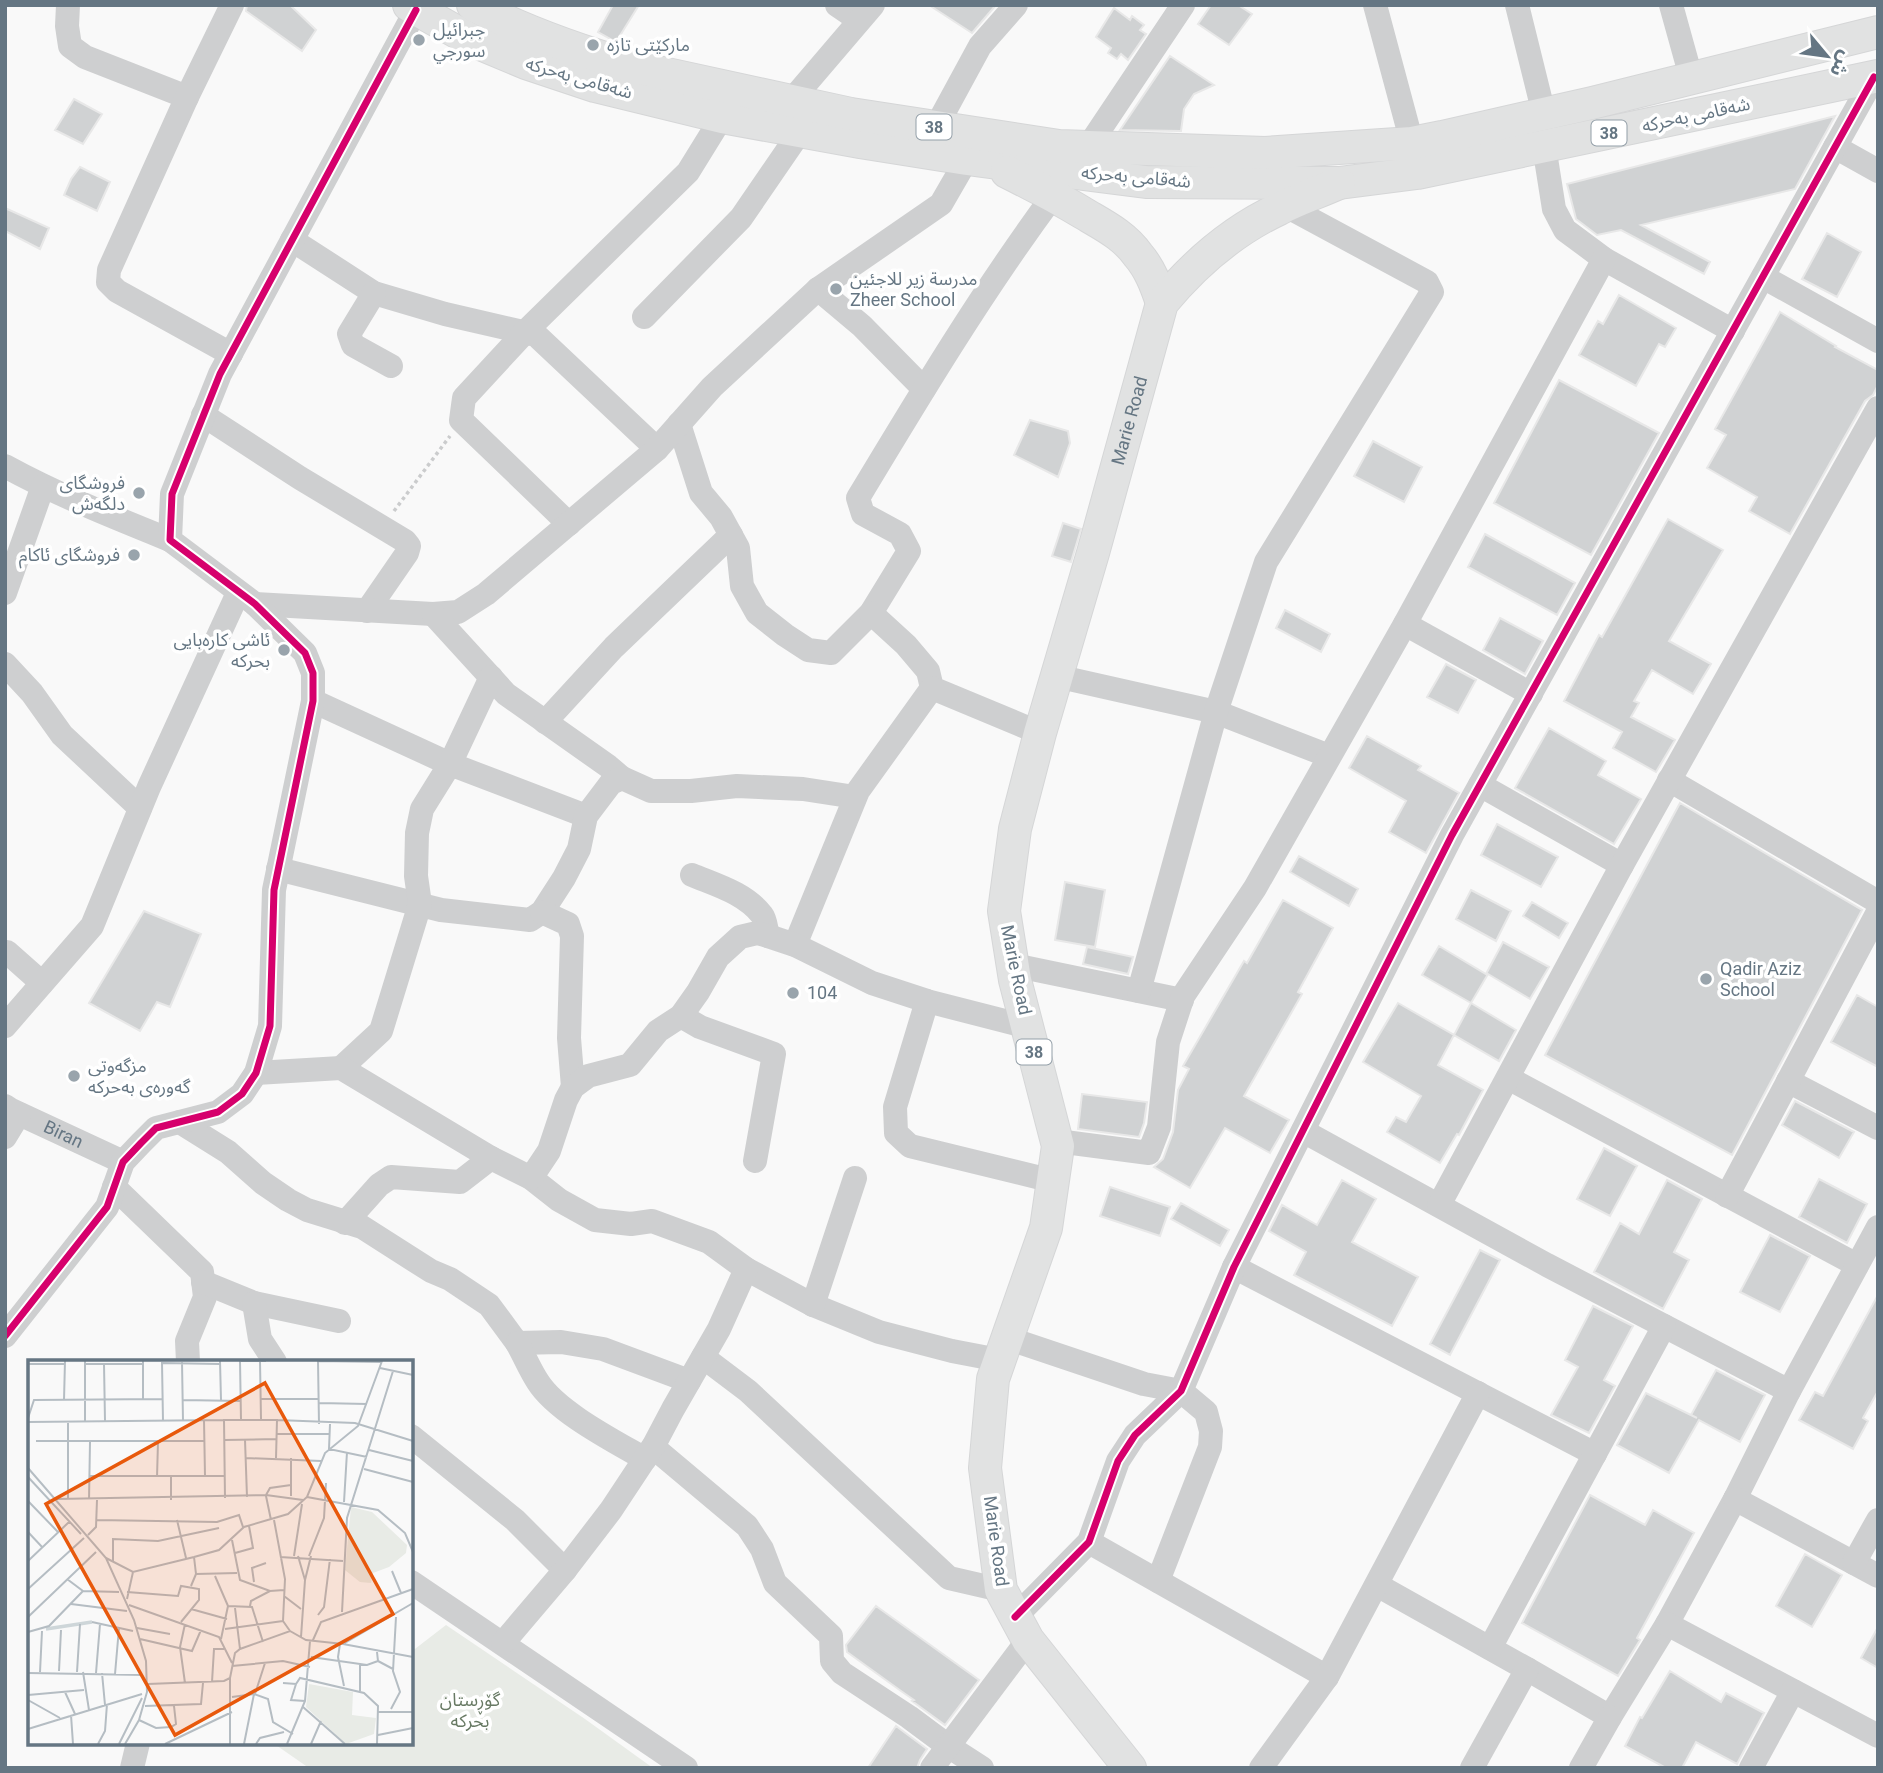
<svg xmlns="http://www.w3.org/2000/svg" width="1883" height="1773" viewBox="0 0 1883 1773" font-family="Roboto,'Noto Sans Arabic',sans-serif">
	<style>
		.green { fill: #e8ebe6 }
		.building { fill: #d0d2d3; stroke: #e8e8e8; stroke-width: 2 }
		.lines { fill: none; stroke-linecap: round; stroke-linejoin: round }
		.major-casing { stroke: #d5d6d7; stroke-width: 34 }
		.path { stroke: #cbcccd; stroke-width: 3.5; stroke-dasharray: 3.5 3.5; stroke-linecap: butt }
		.minor { stroke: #cecfd0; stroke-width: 24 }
		.major { stroke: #e1e2e2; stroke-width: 32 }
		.cycleway-casing { stroke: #fff; stroke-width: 11 }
		.cycleway { stroke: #d6006c; stroke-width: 7 }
		.poi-dot { fill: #99a4ac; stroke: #fff; stroke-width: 2.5 }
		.labels { text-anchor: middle; stroke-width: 7; stroke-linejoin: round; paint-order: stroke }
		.shield { fill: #fff; stroke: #939fa8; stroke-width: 2 }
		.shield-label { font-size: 16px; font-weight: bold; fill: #657683 }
		.poi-label { font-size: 18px; fill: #657683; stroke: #fff; text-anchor: start }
		.street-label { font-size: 18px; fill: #657683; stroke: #fff }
		.park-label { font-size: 18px; fill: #687a64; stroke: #fff }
		.inset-river { fill: none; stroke: #ced6d9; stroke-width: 3.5 }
		.inset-road { fill: none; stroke: #b5bdc3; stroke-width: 2 }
		.view { fill: #e8590c; fill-opacity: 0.15; stroke: #e8590c; stroke-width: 3.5 }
		.inset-edge { fill: none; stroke: #657683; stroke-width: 3.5 }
	</style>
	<rect width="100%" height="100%" fill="#f9f9f9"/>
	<path class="green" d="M446 1625 585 1719 653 1768H309L273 1743H411V1652Z"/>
	<path class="building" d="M247 5H290L316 30 302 51 246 11Z
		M613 5H639L616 42 598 32Z
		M929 5H996L972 33Z
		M1211 5H1238L1252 14 1229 45 1198 24Z
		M1114 8 1130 20 1132 16 1144 25 1140 30 1146 34 1128 60 1121 54 1117 59 1108 53 1111 48 1096 37Z
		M1170 56 1214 85 1194 94 1184 109 1181 131 1120 130Z
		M74 99 102 114 83 144 55 130Z
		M1835 116 1795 189 1641 225 1710 262 1704 274 1621 230 1597 235 1576 219 1567 184Z
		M80 167 110 182 97 211 64 195 71 179Z
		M5 208 49 228 40 249 5 231Z
		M1827 233 1861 252 1837 297 1802 279Z
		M1619 295 1676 328 1665 347 1659 344 1636 386 1579 355 1598 321 1603 324Z
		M1780 312 1836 346 1835 347 1878 370V385L1873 395 1865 401 1790 534 1749 511 1757 497 1707 468 1726 435 1715 429Z
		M1559 380 1659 433 1591 555 1494 503Z
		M1030 420 1068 431 1070 443 1058 477 1014 455Z
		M1373 441 1422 467 1404 502 1354 476Z
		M1668 519 1723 550 1669 641 1711 664 1693 694 1652 670 1634 701 1639 703 1631 717 1675 740 1656 772 1613 748 1622 732 1564 701 1599 635 1602 637Z
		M1063 523 1081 529 1071 562 1052 556Z
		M1485 534 1575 583 1557 615 1468 567Z
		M1285 610 1330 634 1321 652 1276 628Z
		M1500 618 1543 641 1525 674 1483 650Z
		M1446 664 1476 680 1458 713 1427 697Z
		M1549 728 1606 761 1598 775 1641 799 1614 844 1515 788Z
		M1367 736 1421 766 1418 770 1459 793 1426 853 1389 832 1406 801 1349 768Z
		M1680 803 1862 910 1732 1155 1545 1055Z
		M1497 824 1558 857 1541 887 1481 855Z
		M1299 856 1358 889 1349 906 1290 872Z
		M1065 882 1105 890 1095 947 1055 940Z
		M1471 890 1511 911 1496 941 1456 919Z
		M1283 900 1333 928 1298 992 1302 994 1244 1096 1289 1120 1270 1153 1225 1128 1190 1188 1154 1167 1163 1159 1173 1132 1178 1090 1189 1069 1183 1066 1244 961 1247 963Z
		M1532 902 1568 923 1559 938 1523 916Z
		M144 911 201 934 170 1007 157 1002 140 1031 89 1003Z
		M1503 942 1549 967 1530 999 1488 974 1471 1003 1422 975 1439 946 1486 974Z
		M1087 947 1133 957 1128 974 1083 964Z
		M1857 995 1878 1007V1067L1831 1042Z
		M1398 1003 1454 1035 1438 1065 1483 1090 1459 1135 1457 1134 1440 1163 1387 1132 1396 1117 1406 1122 1421 1096 1363 1062Z
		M1471 1003 1516 1030 1499 1061 1454 1035Z
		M1082 1094 1147 1102 1144 1123 1139 1137 1078 1129Z
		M1795 1101 1854 1132 1839 1158 1782 1125Z
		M1604 1148 1637 1166 1610 1216 1577 1199Z
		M1819 1179 1867 1204 1847 1243 1799 1217Z
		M1342 1180 1376 1199 1352 1242 1418 1277 1392 1326 1294 1275 1306 1252 1269 1231 1282 1205 1317 1225Z
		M1667 1180 1702 1199 1674 1252 1689 1260 1663 1309 1594 1272 1620 1223 1639 1234Z
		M1110 1187 1170 1207 1160 1236 1100 1216Z
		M1181 1203 1229 1230 1220 1246 1171 1219Z
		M1770 1235 1810 1256 1780 1312 1740 1292Z
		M1480 1250 1500 1260 1450 1355 1430 1344Z
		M1878 1295V1391L1863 1418 1868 1421 1853 1449 1799 1420 1815 1392 1823 1396Z
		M1593 1306 1633 1326 1604 1380 1615 1386 1589 1433 1551 1415 1578 1367 1565 1360Z
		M1716 1370 1765 1395 1740 1442 1699 1420 1669 1473 1617 1445 1646 1393 1697 1418 1691 1415Z
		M1590 1495 1645 1525 1653 1510 1694 1533 1637 1638 1640 1640 1618 1676 1522 1623Z
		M1805 1554 1842 1575 1812 1627 1776 1606Z
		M876 1606 979 1680 945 1725 912 1701 914 1700 901 1691 847 1652 846 1645Z
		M1878 1627V1668L1861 1658Z
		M1670 1671 1721 1702 1726 1693 1764 1713 1737 1764 1696 1742 1682 1768H1666L1625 1746 1640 1717 1642 1718Z
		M896 1726 927 1749 920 1760 917 1768H868Z"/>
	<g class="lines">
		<g class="major-casing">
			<g id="major">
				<path d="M409 5 471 40 526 63 595 86 722 117 860 142 967 159 1146 182 1339 183 1417 173 1878 76"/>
				<path d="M473 5C525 32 579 51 635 67L851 114 1059 146 1265 153 1412 143 1442 137 1592 103 1878 32"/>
				<path d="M1007 172C1033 185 1058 198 1083 213 1103 225 1124 235 1138 255 1150 269 1156 285 1162 303"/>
				<path id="s2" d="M1130 1768 1028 1640 1001 1590 985 1468 993 1379 1046 1228 1058 1146 1015 980 1004 911 1015 829 1040 733 1093 553 1162 303C1195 263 1232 231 1279 209 1298 199 1319 192 1339 183"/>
			</g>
		</g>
		<path class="path" d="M394 511 450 436"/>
		<g class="minor">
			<path d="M68 5 67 26 70 46 85 57 187 97"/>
			<path d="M837 5 859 20"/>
			<path d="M1375 5 1412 143"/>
			<path d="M1517 5 1544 114"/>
			<path d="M1671 5 1691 77"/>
			<path d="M791 101 873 5"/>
			<path d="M936 127 980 46 1016 5"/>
			<path d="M1544 146 1554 209 1565 230 1604 259 1733 331"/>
			<path d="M1088 147 1183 5"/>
			<path d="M1835 147 1878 171"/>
			<path d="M292 240 374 293 445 314 536 335 657 449"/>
			<path d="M1763 277 1878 341"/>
			<path d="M818 289 862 326 924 389"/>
			<path d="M374 293 349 334 353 345 391 366"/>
			<path d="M644 317 741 218 800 132"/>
			<path d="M231 354 117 291 108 282 109 270 187 97 232 5"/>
			<path d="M203 415 300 478 405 541 409 546 407 553 367 611"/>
			<path d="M679 424 701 493 721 517 738 548 742 586 757 613 785 635 808 650 831 653 871 613 909 551 900 534 863 514 858 498C920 395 982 292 1053 196"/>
			<path d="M5 466C58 495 113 517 170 540"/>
			<path d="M569 524 461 420 464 398 525 332 688 172 722 117"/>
			<path d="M5 593 43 486"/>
			<path d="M255 604 433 614 458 612 486 594 657 449 712 387 818 289 941 204 967 159"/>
			<path d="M871 613 906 645 928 671 932 688 1040 733"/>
			<path d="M433 614 506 694 608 766 622 778"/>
			<path d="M1405 624 1531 694"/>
			<path d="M5 664 32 693 62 735 140 808"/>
			<path d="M1056 676 1216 712 1329 756"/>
			<path d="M313 701 450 764 586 816"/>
			<path d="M545 722 614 647 731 535"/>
			<path d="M1669 780 1878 902"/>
			<path d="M1480 785 1622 865"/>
			<path d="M278 869 441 910 530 920 542 912 564 878 579 849 586 816 611 783 622 778 651 791H691L737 786 803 789 855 797"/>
			<path d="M692 875C716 885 745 893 762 915 766 920 766 929 768 936"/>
			<path d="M542 912 568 924 572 936 569 1038 573 1087"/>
			<path d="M795 945 858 791 932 688"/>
			<path d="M7 952 42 983"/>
			<path d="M1013 965 1182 1000"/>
			<path d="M1139 991 1216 712 1266 562 1432 292 1427 282 1286 206"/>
			<path d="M927 1001 895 1107 896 1133 910 1146 1053 1181"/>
			<path d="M681 1016 700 1027 774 1054 755 1161"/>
			<path d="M5 1026 92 926 149 787 238 593"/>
			<path d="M341 1068 381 1031 420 904 416 876 417 833 422 809 450 764 491 677"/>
			<path d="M256 1073 341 1068 491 1158 531 1178 559 1200 595 1220 631 1224 652 1221 709 1242 746 1269 813 1305 879 1332 952 1351 999 1360"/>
			<path d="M1508 1078 1857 1265"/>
			<path d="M1788 1081 1878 1128"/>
			<path id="s1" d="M5 1106 11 1110 123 1162"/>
			<path d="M180 1122 228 1152 263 1183 288 1200 307 1210 362 1227 431 1271 450 1279 489 1305 517 1343 561 1342 603 1349 689 1381"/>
			<path d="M1303 1131 1547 1265 1789 1391 1735 1499 1667 1624 1610 1717 1527 1669 1377 1585"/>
			<path d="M5 1137 19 1114"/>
			<path d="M1057 1141 1149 1153 1159 1127 1168 1042 1183 996 1255 888 1405 624 1604 259"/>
			<path d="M531 1178 549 1151 566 1100 573 1087 588 1076 630 1065 658 1031 681 1016 698 992 718 957 740 937 757 933 768 936 795 945 872 983 927 1001 1028 1027"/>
			<path d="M114 1187 202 1272 205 1297 187 1341 188 1362"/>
			<path d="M1727 1196 1878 912"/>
			<path d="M1439 1205 1622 865 1878 408"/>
			<path d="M345 1223 379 1185 391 1177 460 1182 491 1158"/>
			<path d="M1234 1267 1595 1454"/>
			<path d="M203 1282 254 1303 339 1321"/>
			<path d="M254 1303 260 1339 275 1362"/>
			<path d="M813 1305 855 1178"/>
			<path d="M5 1336 107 1207 123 1162 141 1143 156 1128 218 1112 242 1094 256 1073 270 1026 274 890 313 701V673L305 653 255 604 170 540 172 494 220 374 416 10"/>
			<path d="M1007 1338 1144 1384 1181 1391 1206 1412 1211 1431 1210 1447 1158 1581"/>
			<path d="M517 1343C524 1355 530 1370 538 1382 557 1412 614 1441 645 1459"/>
			<path d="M703 1357 748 1391 949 1578 1001 1590"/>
			<path d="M1789 1391 1878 1227"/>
			<path d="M411 1436 515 1520 565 1570"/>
			<path d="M653 1447 747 1526 762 1549 775 1583 831 1636 832 1661 842 1673 909 1717 948 1746 982 1768"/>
			<path d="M1735 1499 1878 1576"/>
			<path d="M1089 1542 1327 1677"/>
			<path d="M1854 1563 1878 1520"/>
			<path d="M411 1582 686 1768"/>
			<path d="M1015 1617 1089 1542 1118 1461 1135 1435 1181 1391 1234 1267 1452 835 1874 77"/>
			<path d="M1667 1624 1878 1736"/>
			<path d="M503 1643 565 1570 611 1510 654 1445 673 1409 719 1329 746 1269"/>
			<path d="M1490 1648 1664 1326"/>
			<path d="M132 1768 138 1743"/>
			<path d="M932 1768 1028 1640"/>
			<path d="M1261 1768 1327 1677 1478 1393"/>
			<path d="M1472 1768 1527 1669"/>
			<path d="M1581 1768 1610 1717"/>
			<path d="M1751 1768 1793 1691"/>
		</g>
		<use href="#major" class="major"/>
		<g class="cycleway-casing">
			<path id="cycleway" d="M5 1336 107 1207 123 1162 141 1143 156 1128 218 1112 242 1094 256 1073 270 1026 274 890 313 701V673L305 653 255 604 170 540 172 494 220 374 416 10
				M1015 1617 1089 1542 1118 1461 1135 1435 1181 1391 1234 1267 1452 835 1874 77"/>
		</g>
		<use href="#cycleway" class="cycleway"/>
	</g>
	<g class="poi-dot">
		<circle cx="419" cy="40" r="7"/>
		<circle cx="593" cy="45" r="7"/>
		<circle cx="836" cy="289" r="7"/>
		<circle cx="139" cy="493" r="7"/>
		<circle cx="134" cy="555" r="7"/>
		<circle cx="284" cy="650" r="7"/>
		<circle cx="1706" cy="979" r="7"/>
		<circle cx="793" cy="993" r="7"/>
		<circle cx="74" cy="1076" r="7"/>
	</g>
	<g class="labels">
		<g class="shield">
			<rect x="916.5" y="114.5" width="35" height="25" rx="5"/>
			<rect x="1591.5" y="120.5" width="35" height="25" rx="5"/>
			<rect x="1016.5" y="1039.5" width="35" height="25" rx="5"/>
		</g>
		<g class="shield-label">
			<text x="934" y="133">38</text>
			<text x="1609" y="139">38</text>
			<text x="1034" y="1058">38</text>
		</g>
		<g class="poi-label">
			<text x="433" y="36">جبرائيل<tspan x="433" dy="21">سورجي</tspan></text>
			<text x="607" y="51">مارکێتی تازە</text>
			<text x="850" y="285">مدرسة زير للاجئين<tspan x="850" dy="21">Zheer School</tspan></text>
			<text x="125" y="489" text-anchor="end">فروشگای<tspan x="125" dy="21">دلگه‌ش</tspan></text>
			<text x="120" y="561" text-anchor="end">فروشگای ئاکام</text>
			<text x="270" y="646" text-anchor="end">ئاشی کارەبایی<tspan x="270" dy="21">بحرکە</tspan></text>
			<text x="1720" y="975">Qadir Aziz<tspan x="1720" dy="21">School</tspan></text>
			<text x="807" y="999">104</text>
			<text x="88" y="1072">مزگەوتی<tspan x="88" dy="21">گەورەی بەحرکە</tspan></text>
		</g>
		<g class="street-label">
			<text transform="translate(579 78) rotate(16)" y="6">شەقامی بەحرکە</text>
			<text transform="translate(1696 115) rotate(-12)" y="6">شەقامی بەحرکە</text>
			<text transform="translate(1136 177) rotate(5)" y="6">شەقامی بەحرکە</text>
			<text dy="6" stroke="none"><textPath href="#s2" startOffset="1424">Marie Road</textPath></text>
			<text transform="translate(1016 970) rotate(78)" y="6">Marie Road</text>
			<text dy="6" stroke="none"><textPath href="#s1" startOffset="65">Biran</textPath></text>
			<text transform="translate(996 1541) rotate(82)" y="6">Marie Road</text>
		</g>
		<g class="park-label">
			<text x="470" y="1706">گۆڕستان<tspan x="470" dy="21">بحركه‌</tspan></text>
		</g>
	</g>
	<g transform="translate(28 1360)">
		<rect width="385" height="385" fill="#f9f9f9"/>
		<path d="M323 147 344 152 379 185 378 193 361 207 345 213 343 223 332 222 317 210ZM281 324 325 332 324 355 348 358 346 374 318 384 278 347Z" fill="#e8ebe6"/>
		<path class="inset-river" d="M18 269 64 262"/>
		<path class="inset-road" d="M115 1V39M192 1 193 40M232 1 233 59M154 2 155 61M0 4H37M57 4H115M76 4 77 61M352 8 385 15M233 39H291M36 40 37 1M154 40 213 41M291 43 339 44M0 58 6 40 135 39M176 60 177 116M213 60 212 1H238M249 60 327 63 385 81M57 61V1M135 61 134 3 192 4M0 62 196 60M291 64 290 1 353 2M302 64 301 89 339 97M248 74H302M197 80 248 79M217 80 219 137M8 81H176M341 90 385 101M218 98 293 101M0 108 78 198 106 260 118 301 119 332 111 360 97 384M336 109 385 122M61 116H197M0 117 53 174M129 117 130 82M238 135 242 128 263 125M238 136 243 160M263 136V98M279 137 350 150 377 173 385 192M197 138 196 60H249L248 98M29 139 238 135 275 140M40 139V61M61 140 62 82M143 140V117M0 141 30 172M316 142 319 92M69 160 189 162 211 155 215 167M149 160 158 198M246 160 257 219 255 261 262 271M0 172 15 188M60 175 68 167 69 140M204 180 212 220 242 231 256 230M207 193 225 188 221 166M266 196 274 144M270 196 277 220 273 277M281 196 296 158 298 123M252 197 315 201M78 198 105 212 166 197 191 190 216 167 260 154 279 137 297 93 330 66 354 1M0 201 41 162M85 203V179L130 181 191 168M364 211 373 233M168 214 209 213M187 216 200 246 224 247 235 282M39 219 55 231 91 232M277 220 283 196M226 222 224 208 238 203M163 226 168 214 166 197M0 229 56 178M99 232 150 236 153 226 171 229V240L153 262M256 236 273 249M99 239 105 212M43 244 99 251M101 245 191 277 204 303M222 246 223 241 242 231M207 248 212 289M163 249 199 259M314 252 319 158 365 11M290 255 296 247 302 199M0 257 68 192M64 262 105 271M109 268 142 274M197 269 255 261M0 272 21 266 55 231M112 279 164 291 173 270M193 279 200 246M285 280 293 262 385 229M312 284 310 297 316 326M315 284 385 297M349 292 350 301 365 309M283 297 339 305 350 301M204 306 255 301 282 307M31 311 33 270M12 312 14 271M49 312 52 264M55 312 61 350M0 313 115 315M68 313 72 264M74 313 77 345M87 314 91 268M184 322 186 289H196M157 323 152 287 157 264M255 323 268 324 272 318 336 333 350 346 349 384M120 324 196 321 202 318 207 293 212 289 262 271 278 280 315 284 385 243M268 324 263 340 277 341M332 331V304M37 332 47 354M227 334 237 303M0 335 56 330M204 337 226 334 240 339 245 362 265 374M0 340 32 358M117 346 173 344 175 323M275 347 317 384M363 349 372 332 365 311 368 257M350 352H385M43 355 45 384M111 360 128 368 143 367 148 364 146 346M0 369 114 334M350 375 385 368M70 384 77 371 79 344M91 384 114 338M137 384 204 352M202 384V318M216 384 226 334M228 384 232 378 256 372M259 384 277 341 282 281M283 384 293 361"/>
		<path class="view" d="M237 23 365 254 147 375 18 144Z"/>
		<rect width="385" height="385" class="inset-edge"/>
	</g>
	<rect width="1883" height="1773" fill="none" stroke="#657683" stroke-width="14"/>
	<g transform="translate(1827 56) rotate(119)" stroke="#ffffff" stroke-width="5" paint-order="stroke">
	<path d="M0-5L12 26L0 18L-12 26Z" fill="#657683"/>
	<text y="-10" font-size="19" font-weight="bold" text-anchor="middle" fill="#657683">ش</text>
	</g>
</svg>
